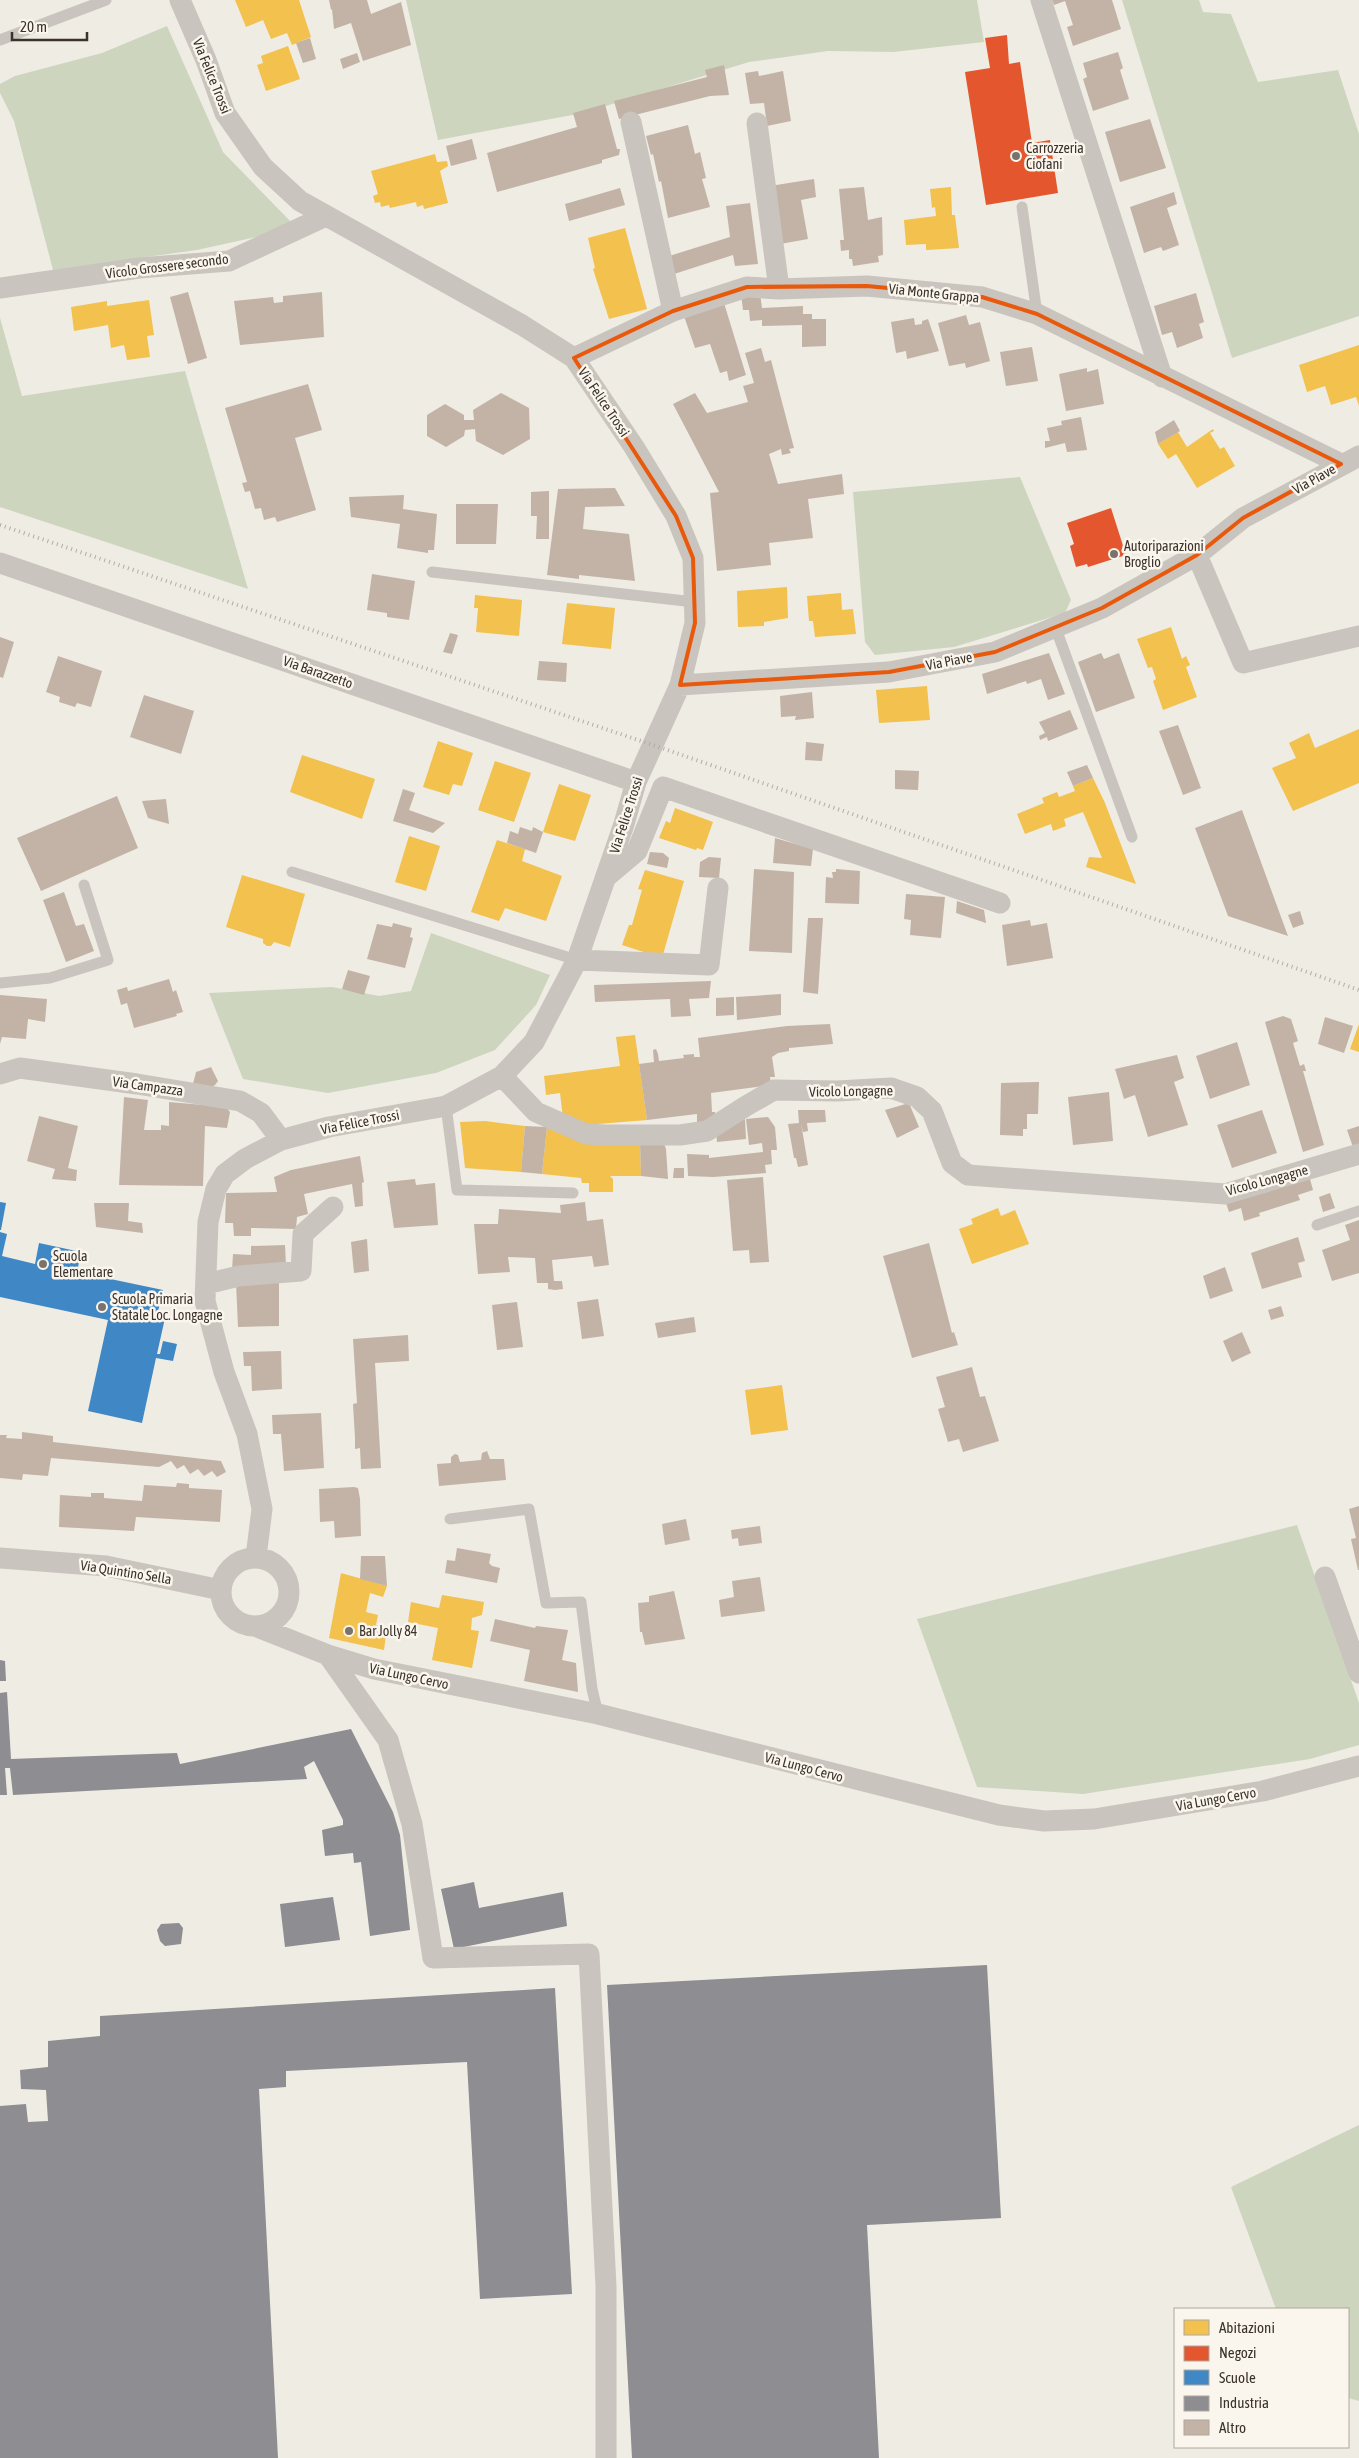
<svg xmlns="http://www.w3.org/2000/svg" width="1359" height="2458" viewBox="0 0 1359 2458" font-family="'Asap Condensed',sans-serif">
	<style>
		.green { fill: #cdd5bf }
		.homes { fill: #f2c14e }
		.shops { fill: #e4572e }
		.schools { fill: #3f88c5 }
		.industry { fill: #8d8d92 }
		.building { fill: #c2b3a6 }
		.lines { fill: none; stroke-linecap: round; stroke-linejoin: round }
		.service { stroke: #c9c4bd; stroke-width: 11 }
		.minor { stroke: #c9c4bd; stroke-width: 21 }
		.rail { stroke: #b1ada7; stroke-width: 4; stroke-dasharray: 1 4; stroke-linecap: butt }
		.marked { fill: none; stroke: #e8590c; stroke-width: 4; stroke-linejoin: round }
		.poi-dot { fill: #79736c; stroke: #fbf6ed; stroke-width: 2 }
		.labels { text-anchor: middle; stroke-width: 5; stroke-linejoin: round; paint-order: stroke }
		.street-label { font-size: 14px; fill: #3a322b; stroke: #fbf6ed }
		.poi-label { font-size: 14px; fill: #3a322b; stroke: #fbf6ed; text-anchor: start }
	</style>
	<rect width="100%" height="100%" fill="#efece4"/>
	<path class="green" d="M406 0H977L984 42 893 52 828 51 749 62 583 113 438 140Z
		M1122 0H1199L1203 12 1231 14 1258 82 1338 70 1359 134V316L1232 358Z
		M167 26 223 152 292 223 256 237 197 250 53 270 14 121 0 93V84L15 76 102 53Z
		M0 318 22 396 185 371 248 589 0 507Z
		M1020 477 1071 600 1065 613 954 647 875 655 865 642 853 492Z
		M431 933 550 975 536 1005 495 1050 436 1073 328 1093 243 1079 209 993 332 987 379 996 411 991Z
		M1297 1525 1359 1703V1745L1310 1759 1083 1794 977 1787 917 1619Z
		M1359 2125V2401L1348 2398V2309H1276L1231 2187Z"/>
	<path class="homes" d="M235 0H299L311 37 292 45 287 33 271 39 263 20 246 27Z
		M288 46 300 79 266 91 257 65 263 63 261 56Z
		M435 154 437 162 447 161 448 166 440 171 448 203 424 209 423 205 417 207 416 202 390 208 389 205 381 207 380 202 375 203 373 196 378 194 371 171Z
		M951 187 952 215H955L959 248 926 250V244L906 245 904 220 936 216 935 207 932 208 930 189Z
		M625 228 647 309 609 319 593 269 595 268 588 238Z
		M149 300 154 335 147 336 150 357 127 360 124 345 111 348 108 325 74 331 71 307 107 301V306Z
		M1359 345V406L1356 397 1331 405 1325 386 1307 392 1299 365Z
		M1213 429 1214 431 1210 433 1220 449 1224 447 1235 466 1197 488 1176 454 1168 459 1158 444 1178 432 1187 447Z
		M787 587 788 618 764 622V626L738 627 737 591Z
		M841 593 842 610 853 609 856 634 815 637 813 621H809L807 596Z
		M475 595 522 600 519 636 476 632 478 608H474Z
		M567 603 615 608 611 649 562 644Z
		M1171 627 1182 659 1186 656 1190 665 1186 667 1197 697 1163 710 1153 681 1156 679 1152 667 1148 668 1137 639Z
		M927 686 930 720 879 723 876 690Z
		M1359 729V783L1293 811 1272 768 1296 758 1289 743 1309 733 1315 748Z
		M438 741 473 753 462 786 453 784 449 795 423 787Z
		M302 755 375 779 362 819 290 792Z
		M495 761 531 773 514 822 478 810Z
		M1093 778 1105 803 1136 884 1086 867 1089 857 1102 858 1083 812 1064 819 1066 826 1053 831 1051 824 1025 834 1017 814 1044 803 1042 798 1057 792 1059 797 1075 791 1073 786Z
		M559 784 591 795 575 841 543 832Z
		M675 808 713 822 703 850 697 848 696 850 659 838 666 821 670 823Z
		M409 836 440 846 426 891 395 882Z
		M497 840 525 849 522 861 562 876 546 921 505 908 499 921 471 912Z
		M645 870 684 881 662 958 622 945 629 925H632L642 890 638 889Z
		M242 875 305 894 290 947 274 942 271 946H267L263 943V939L226 927Z
		M1359 1024V1052L1350 1049Z
		M635 1035 647 1120 586 1125 563 1118 560 1093 546 1095 544 1076 620 1066 616 1037Z
		M485 1121 525 1126 521 1172 465 1168 460 1122Z
		M547 1127 640 1142 641 1176H610L613 1179V1192H589V1183H582L581 1178 542 1174Z
		M998 1208 1001 1216 1015 1210 1029 1244 972 1264 959 1229 973 1224 971 1219Z
		M782 1385 788 1430 751 1435 745 1390Z
		M341 1573 387 1586 383 1597 370 1593 366 1612 378 1615 376 1625 387 1627 384 1650 329 1638Z
		M442 1595 484 1602 482 1615 472 1618 471 1630 479 1631 472 1668 432 1660 438 1628 408 1622 411 1602 439 1608Z"/>
	<path class="shops" d="M1007 35 1009 64 1020 62 1032 143 1050 140 1058 193 986 205 965 72 990 68 985 38Z
		M1111 508 1126 555 1088 567 1087 564 1076 567 1070 546 1074 544 1067 523Z"/>
	<path class="schools" d="M0 1202 6 1203 1 1230H0Z
		M0 1232 7 1234 2 1256 35 1264 39 1243 81 1252 77 1272 163 1290 157 1316 165 1318 157 1354H160L163 1341 177 1344 173 1361 156 1358 142 1423 88 1411 108 1320 0 1297Z"/>
	<path class="industry" d="M0 1660 5 1661 6 1681H0Z
		M7 1692 11 1759 177 1753 180 1764 351 1729 393 1812 400 1835 410 1930 370 1936 361 1862 354 1863 353 1853 325 1856 322 1830 343 1825V1820L314 1761 304 1767 307 1779 13 1795 10 1768H5L7 1795H0V1693Z
		M474 1882 479 1908 563 1892 567 1926 454 1949 441 1889Z
		M333 1897 340 1940 285 1947 280 1904Z
		M179 1923 183 1928 181 1944 165 1946 160 1941 157 1930 161 1924Z
		M987 1965 1001 2218 867 2225 879 2458H632L607 1985Z
		M555 1988 572 2294 480 2299 467 2062 286 2071V2087L259 2089 278 2458H0V2106L26 2104 28 2122 48 2121 46 2090 21 2089 20 2070 48 2067V2041L100 2036V2016Z"/>
	<path class="building" d="M329 0H367L371 14 401 2 411 45 363 61 351 23 334 29 332 9 331 10Z
		M1052 0H1112L1121 29 1073 46 1067 27 1073 25 1065 1 1054 5Z
		M310 38 316 59 303 63 296 43Z
		M1118 52 1123 68 1120 70 1129 99 1093 111 1083 79 1087 77 1083 63Z
		M357 53 360 62 343 69 340 59Z
		M724 65 729 95 710 96 619 119 614 101 707 77 705 70Z
		M758 71 759 76 783 71 791 121 767 126 764 103 750 104 745 73Z
		M605 104 617 149H620L619 155 602 160V163L497 192 487 153 577 127 573 113Z
		M1150 119 1166 168 1120 182 1105 132Z
		M688 125 695 154 700 152 706 178 702 179 710 207 668 218 661 181 659 182 653 154 651 155 646 136Z
		M472 139 477 159 451 166 446 146Z
		M814 179 816 197 801 200 808 239 780 244 770 186Z
		M864 187 868 220 882 217 883 255 878 256 879 262 853 266 852 259H849V250L841 251 840 240H844L839 189Z
		M620 188 625 205 569 221 565 204Z
		M1174 192 1177 204 1167 208 1179 245 1163 251 1161 247 1144 253 1130 207Z
		M750 203 758 264 735 266 733 255 671 275 666 257 730 237 726 206Z
		M188 292 207 358 188 364 170 297Z
		M322 292 324 337 240 345 234 301 273 297 274 303 283 302V296Z
		M760 293 762 308 803 306V314H812V319H826V346L802 347V325L762 326V320L750 321 749 310H743L741 294Z
		M1196 293 1204 322 1199 324 1203 338 1177 348 1172 332 1162 335 1154 306Z
		M724 303 746 375 729 381 727 371 720 373 710 344 695 348 684 316Z
		M966 315 969 325 980 322 990 361 966 368 965 363 949 366 938 323Z
		M914 318 915 325 922 324V321L928 319 939 351 907 359 906 351 896 353 891 322Z
		M1032 347 1038 381 1006 386 1000 352Z
		M761 348 765 362 771 360 794 448 789 449 791 453 782 455 781 449 769 454 778 484 842 474 844 494 808 499 813 538 769 543 771 565 717 571 710 493 719 492 673 404 695 393 707 413 748 402 743 386 754 383 745 353Z
		M1087 368V372L1098 369 1104 404 1066 411 1059 374Z
		M308 384 322 430 295 438 316 510 277 522 275 517 264 520 261 508 255 509 250 491 245 492 242 483 247 482 225 408Z
		M501 393 529 408 530 439 503 455 476 441 475 429 465 430 464 436 446 447 427 436V415L445 404 464 415V420H474L473 410Z
		M1081 417 1087 450 1067 452 1065 443 1045 448V441H1050L1047 428 1062 425 1061 421Z
		M1174 420 1180 431 1158 444 1155 432Z
		M615 488 625 506 585 507 583 529 629 534 635 581 579 575V579L547 575 558 489Z
		M549 491V539H536L537 516H531V492Z
		M404 495 403 509 437 514 434 550H428V553L397 548 400 524 351 517 349 497Z
		M456 504H498L496 544H456Z
		M372 574 415 581 409 620 387 617V613L367 610Z
		M450 633 458 635 452 654 443 652Z
		M0 637 14 642 3 678 0 677Z
		M1049 653 1065 694 1048 700 1041 679 1027 684 1026 681 987 694 982 674Z
		M1101 653 1104 659 1119 653 1135 698 1096 712 1078 662Z
		M58 656 102 671 91 707 77 703 75 707 59 702 60 697 46 692Z
		M539 661 567 663 566 682 537 680Z
		M812 692 814 718 795 720 796 716 781 717 780 696Z
		M144 695 194 711 181 754 130 737Z
		M1070 710 1078 729 1048 741 1047 737 1040 740 1039 736 1045 733 1039 722Z
		M1178 725 1201 788 1183 795 1159 731Z
		M806 742 824 744 822 761 805 760Z
		M1087 765 1093 778 1073 786 1067 772Z
		M895 770 919 771 918 790 895 789Z
		M403 789 415 793 409 810 445 823 433 833 393 821Z
		M117 796 138 848 41 891 17 838Z
		M166 799 169 824 148 818 142 801Z
		M1242 810 1288 936 1228 916 1195 828Z
		M520 827 532 831 533 827 543 832 536 853 507 843 510 831 518 834Z
		M775 838 813 849 811 866 773 863Z
		M650 852 663 853 669 858 667 868 647 864Z
		M709 857 721 858 719 878 699 877 700 862Z
		M754 869 794 872 792 953 749 951Z
		M836 869 860 871 859 904 825 903 826 877 833 878 832 872H836Z
		M64 892 76 926 84 924 94 951 66 962 43 900Z
		M906 894 945 897 941 938 910 935 911 920 904 919Z
		M957 901 984 910 986 923 956 913Z
		M1300 911 1304 924 1293 928 1288 915Z
		M808 918H823L818 994 803 992Z
		M1030 920 1031 926 1047 923 1053 958 1007 966 1002 925Z
		M393 923 412 928 410 937 413 938 405 968 367 959 377 924 392 927Z
		M348 970 370 976 364 995 342 989Z
		M169 979 173 992 176 990 183 1012 176 1014 177 1016 134 1028 127 1003 121 1005 117 990 127 987 128 991Z
		M711 981 709 998 689 999 691 1016 671 1017 670 999 595 1002 594 985Z
		M781 994V1015L737 1020 736 997Z
		M0 995 47 999 45 1022 28 1019 26 1039 2 1037 0 1044Z
		M734 997V1015L716 1016V998Z
		M1283 1016 1291 1019 1298 1041 1293 1043 1300 1066 1304 1064 1306 1071H1303L1324 1145 1303 1152 1265 1022Z
		M1325 1017 1353 1026 1344 1053 1318 1044Z
		M830 1024 833 1044 789 1048V1051L778 1053 772 1057 775 1077H770L771 1085 711 1093 712 1112H715V1116L712 1120 697 1123V1114L647 1120 639 1064 654 1062 653 1050 656 1049 658 1054 659 1061 684 1058 683 1055 694 1054V1057H700L698 1038 787 1026Z
		M1237 1042 1250 1085 1210 1099 1196 1056Z
		M1177 1055 1184 1078 1174 1082 1188 1125 1148 1137 1135 1095 1124 1099 1115 1069Z
		M211 1067 218 1081 215 1085 211 1087 193 1084 196 1072Z
		M1039 1082 1038 1114H1027V1129H1023V1136L1000 1135 1001 1083Z
		M1109 1092 1113 1141 1073 1145 1068 1097Z
		M124 1097 148 1100 144 1130H161V1125L169 1126V1102L226 1107 230 1112 227 1128 205 1126 203 1186 119 1185Z
		M909 1103 919 1127 897 1138 885 1110Z
		M798 1110H825L826 1122 807 1123 808 1131 803 1132 801 1123 808 1165 798 1167 796 1158H794L788 1124 799 1123Z
		M1262 1110 1277 1153 1232 1168 1217 1125Z
		M39 1116 78 1126 68 1168 77 1170 76 1181 52 1179 55 1169 27 1161Z
		M768 1117 775 1127 777 1150H771L772 1164 765 1165 766 1173 713 1177 688 1176 687 1154 709 1155V1158L763 1152 762 1143 749 1145 746 1119Z
		M745 1119 746 1139 717 1142 716 1131Z
		M525 1126 547 1127 542 1174 521 1172Z
		M1359 1126V1146L1353 1147 1347 1130Z
		M663 1141 666 1149 668 1179 641 1176 640 1142Z
		M360 1156 364 1182 362 1183 363 1206 355 1207 352 1184 304 1194 308 1214 297 1217 296 1229 251 1228V1236H234L233 1223H225L226 1193 277 1192 274 1177 291 1170Z
		M674 1168H684V1178H673Z
		M1308 1172 1313 1190 1298 1195 1300 1200 1259 1213 1260 1216 1244 1221 1241 1208 1229 1212 1224 1197Z
		M763 1177 769 1262 750 1263 749 1250 733 1251 727 1180Z
		M415 1179 416 1185 435 1183 438 1225 394 1228 387 1182Z
		M1330 1193 1335 1208 1323 1212 1319 1197Z
		M585 1202 587 1221 603 1219 609 1265 594 1267 592 1256 552 1260 554 1281H562L563 1289 555 1290 548 1289V1283H537L535 1258 508 1257 510 1272 478 1274 474 1224H498L499 1209 561 1213 560 1205Z
		M94 1203H129L128 1221 142 1223 143 1233 96 1227Z
		M1359 1220V1273L1332 1281 1322 1250 1350 1240 1345 1225Z
		M1298 1237 1305 1261 1298 1263 1302 1277 1262 1289 1251 1253Z
		M367 1239 369 1271 354 1273 351 1242Z
		M929 1243 952 1333 954 1332 958 1345 912 1358 883 1256Z
		M285 1245 286 1266 232 1271 233 1254 251 1255V1246Z
		M1225 1267 1233 1291 1210 1299 1203 1276Z
		M279 1282V1326L238 1327 236 1283Z
		M598 1299 604 1336 582 1339 577 1302Z
		M517 1302 523 1347 497 1350 492 1305Z
		M1281 1306 1284 1316 1271 1320 1268 1310Z
		M694 1317 696 1332 658 1338 655 1323Z
		M1242 1332 1251 1353 1232 1362 1223 1341Z
		M408 1335 409 1361 375 1363 381 1468 361 1469 360 1448 355 1449V1438L353 1404 357 1403 353 1339Z
		M281 1351 282 1389 252 1391 251 1366H244L243 1352Z
		M972 1367 980 1397 985 1396 999 1441 963 1452 959 1439 948 1442 938 1409 945 1407 936 1377Z
		M321 1413 324 1468 284 1471 281 1434H273L272 1415Z
		M22 1432 53 1436V1442L221 1461 226 1472 217 1477 212 1471 204 1476 198 1469 190 1474 184 1465 177 1469 171 1461 159 1467 51 1458 48 1476 23 1474 22 1480 0 1478V1435H7L6 1438 22 1439Z
		M487 1451 490 1459H504L506 1480 439 1486 437 1464 451 1463V1457L455 1454 458 1455 460 1462 481 1460 482 1453Z
		M177 1483 189 1484V1488L222 1490 220 1522 136 1517 134 1531 59 1527 60 1495 91 1497V1493H104V1498L142 1501 144 1485 176 1487Z
		M354 1487 358 1488 360 1499 361 1536 335 1538 334 1521 320 1522 319 1489Z
		M1359 1506V1570H1358L1351 1539 1356 1538 1349 1509Z
		M686 1519 690 1540 665 1545 662 1524Z
		M760 1526 762 1543 739 1546 738 1538 732 1539 731 1530Z
		M457 1548 491 1554 489 1563 492 1566 500 1568 497 1583 445 1573 447 1560 455 1561Z
		M361 1556H385L387 1586 360 1579Z
		M760 1577 765 1611 721 1617 719 1600 734 1597 732 1581Z
		M674 1591 685 1639 645 1645 642 1632H640L638 1603 649 1602V1596Z
		M495 1619 535 1628 536 1626 568 1630 562 1660 576 1663 578 1692 524 1681 530 1650 490 1641Z"/>
	<g class="lines">
		<path class="service" d="M0 40 106 0
			M1022 207 1037 314
			M432 572 694 602
			M1056 629 1132 837
			M292 872 577 960
			M0 983 50 978 108 960 84 885
			M446 1106 457 1190 573 1193
			M1317 1225 1359 1211
			M450 1519 529 1509 546 1603 581 1602 592 1689 598 1714"/>
		<path class="minor" d="M180 0 206 60 225 113 263 167 300 201 522 325 574 358 634 447 676 516 693 558 695 623 680 685 636 782 624 824 577 960 534 1042 502 1076 446 1106 329 1127 281 1140 245 1159 225 1174 216 1189 208 1222 205 1301 224 1372 247 1434 262 1509 256 1557
			M1041 0 1162 377
			M631 122 673 311
			M757 123 779 289
			M0 288 139 268 229 261 326 216
			M574 358 673 311 747 287 779 289 867 286 982 297 1037 314 1341 464
			M1197 555 1243 663 1359 636
			M0 563 636 782
			M680 685 889 672 995 652 1102 608 1197 555 1243 518 1359 456
			M605 878 637 851 663 787 1000 903
			M577 960 709 965 718 888
			M0 1074 20 1068 137 1084 240 1101 261 1113 281 1140
			M502 1076 536 1112 586 1134 605 1135H680L707 1131 746 1106 774 1090 837 1091 891 1088 917 1097 932 1111 952 1163 968 1175 1225 1194 1359 1154
			M206 1284 239 1276 301 1271 303 1234 333 1207
			M221 1592a34 34 0 1 1 68 0a34 34 0 1 1-68 0Z
			M0 1558 106 1566 221 1590
			M1325 1577 1359 1673
			M255 1626 328 1655 374 1669 598 1714 959 1805 999 1815 1044 1821 1094 1819 1263 1791 1359 1766
			M328 1655 388 1740 412 1824 433 1958 589 1954 606 2286V2458"/>
		<path class="rail" d="M0 525 653 745 1359 990"/>
	</g>
	<path class="marked" d="M867 286 982 297 1037 314 1341 464 1243 518 1197 555 1102 608 995 652 889 672 680 685 695 623 693 558 676 516 574 358 673 311 747 287Z"/>
	<g class="poi-dot">
		<circle cx="1016" cy="156" r="5"/>
		<circle cx="1114" cy="554" r="5"/>
		<circle cx="43" cy="1264" r="5"/>
		<circle cx="102" cy="1307" r="5"/>
		<circle cx="349" cy="1631" r="5"/>
	</g>
	<g class="labels">
		<g class="street-label">
			<text transform="translate(212 76) rotate(68)" y="5">Via Felice Trossi</text>
			<text transform="translate(167 266) rotate(-7)" y="5">Vicolo Grossere secondo</text>
			<text transform="translate(934 293) rotate(6)" y="5">Via Monte Grappa</text>
			<text transform="translate(604 402) rotate(56)" y="5">Via Felice Trossi</text>
			<text transform="translate(1314 479) rotate(-29)" y="5">Via Piave</text>
			<text transform="translate(949 661) rotate(-11)" y="5">Via Piave</text>
			<text transform="translate(318 672) rotate(19)" y="5">Via Barazzetto</text>
			<text transform="translate(626 815) rotate(-72)" y="5">Via Felice Trossi</text>
			<text transform="translate(148 1086) rotate(8)" y="5">Via Campazza</text>
			<text transform="translate(851 1091) rotate(-1)" y="5">Vicolo Longagne</text>
			<text transform="translate(360 1122) rotate(-11)" y="5">Via Felice Trossi</text>
			<text transform="translate(1267 1180) rotate(-15)" y="5">Vicolo Longagne</text>
			<text transform="translate(126 1572) rotate(9)" y="5">Via Quintino Sella</text>
			<text transform="translate(409 1676) rotate(12)" y="5">Via Lungo Cervo</text>
			<text transform="translate(804 1767) rotate(15)" y="5">Via Lungo Cervo</text>
			<text transform="translate(1216 1799) rotate(-10)" y="5">Via Lungo Cervo</text>
		</g>
		<g class="poi-label">
			<text x="1026" y="153">Carrozzeria<tspan x="1026" dy="16">Ciofani</tspan></text>
			<text x="1124" y="551">Autoriparazioni<tspan x="1124" dy="16">Broglio</tspan></text>
			<text x="53" y="1261">Scuola<tspan x="53" dy="16">Elementare</tspan></text>
			<text x="112" y="1304">Scuola Primaria<tspan x="112" dy="16">Statale Loc. Longagne</tspan></text>
			<text x="359" y="1636">Bar Jolly 84</text>
		</g>
	</g>
	<rect x="1174" y="2308" width="175" height="140" fill="#fbf6ed" stroke="#aea89f"/>
	<rect x="1184" y="2320" width="25" height="15" fill="#f2c14e" stroke="#aea89f"/>
	<text x="1219" y="2333" font-size="15" fill="#3a322b">Abitazioni</text>
	<rect x="1184" y="2346" width="25" height="15" fill="#e4572e" stroke="#aea89f"/>
	<text x="1219" y="2358" font-size="15" fill="#3a322b">Negozi</text>
	<rect x="1184" y="2370" width="25" height="15" fill="#3f88c5" stroke="#aea89f"/>
	<text x="1219" y="2383" font-size="15" fill="#3a322b">Scuole</text>
	<rect x="1184" y="2396" width="25" height="15" fill="#8d8d92" stroke="#aea89f"/>
	<text x="1219" y="2408" font-size="15" fill="#3a322b">Industria</text>
	<rect x="1184" y="2420" width="25" height="15" fill="#c2b3a6" stroke="#aea89f"/>
	<text x="1219" y="2433" font-size="15" fill="#3a322b">Altro</text>
	<path d="M12 32v8h75v-8" fill="none" stroke="#3a322b" stroke-width="2.5"/>
	<text x="20" y="32" font-size="15" fill="#3a322b" stroke="#fbf6ed" stroke-width="4" paint-order="stroke">20 m</text>
</svg>
